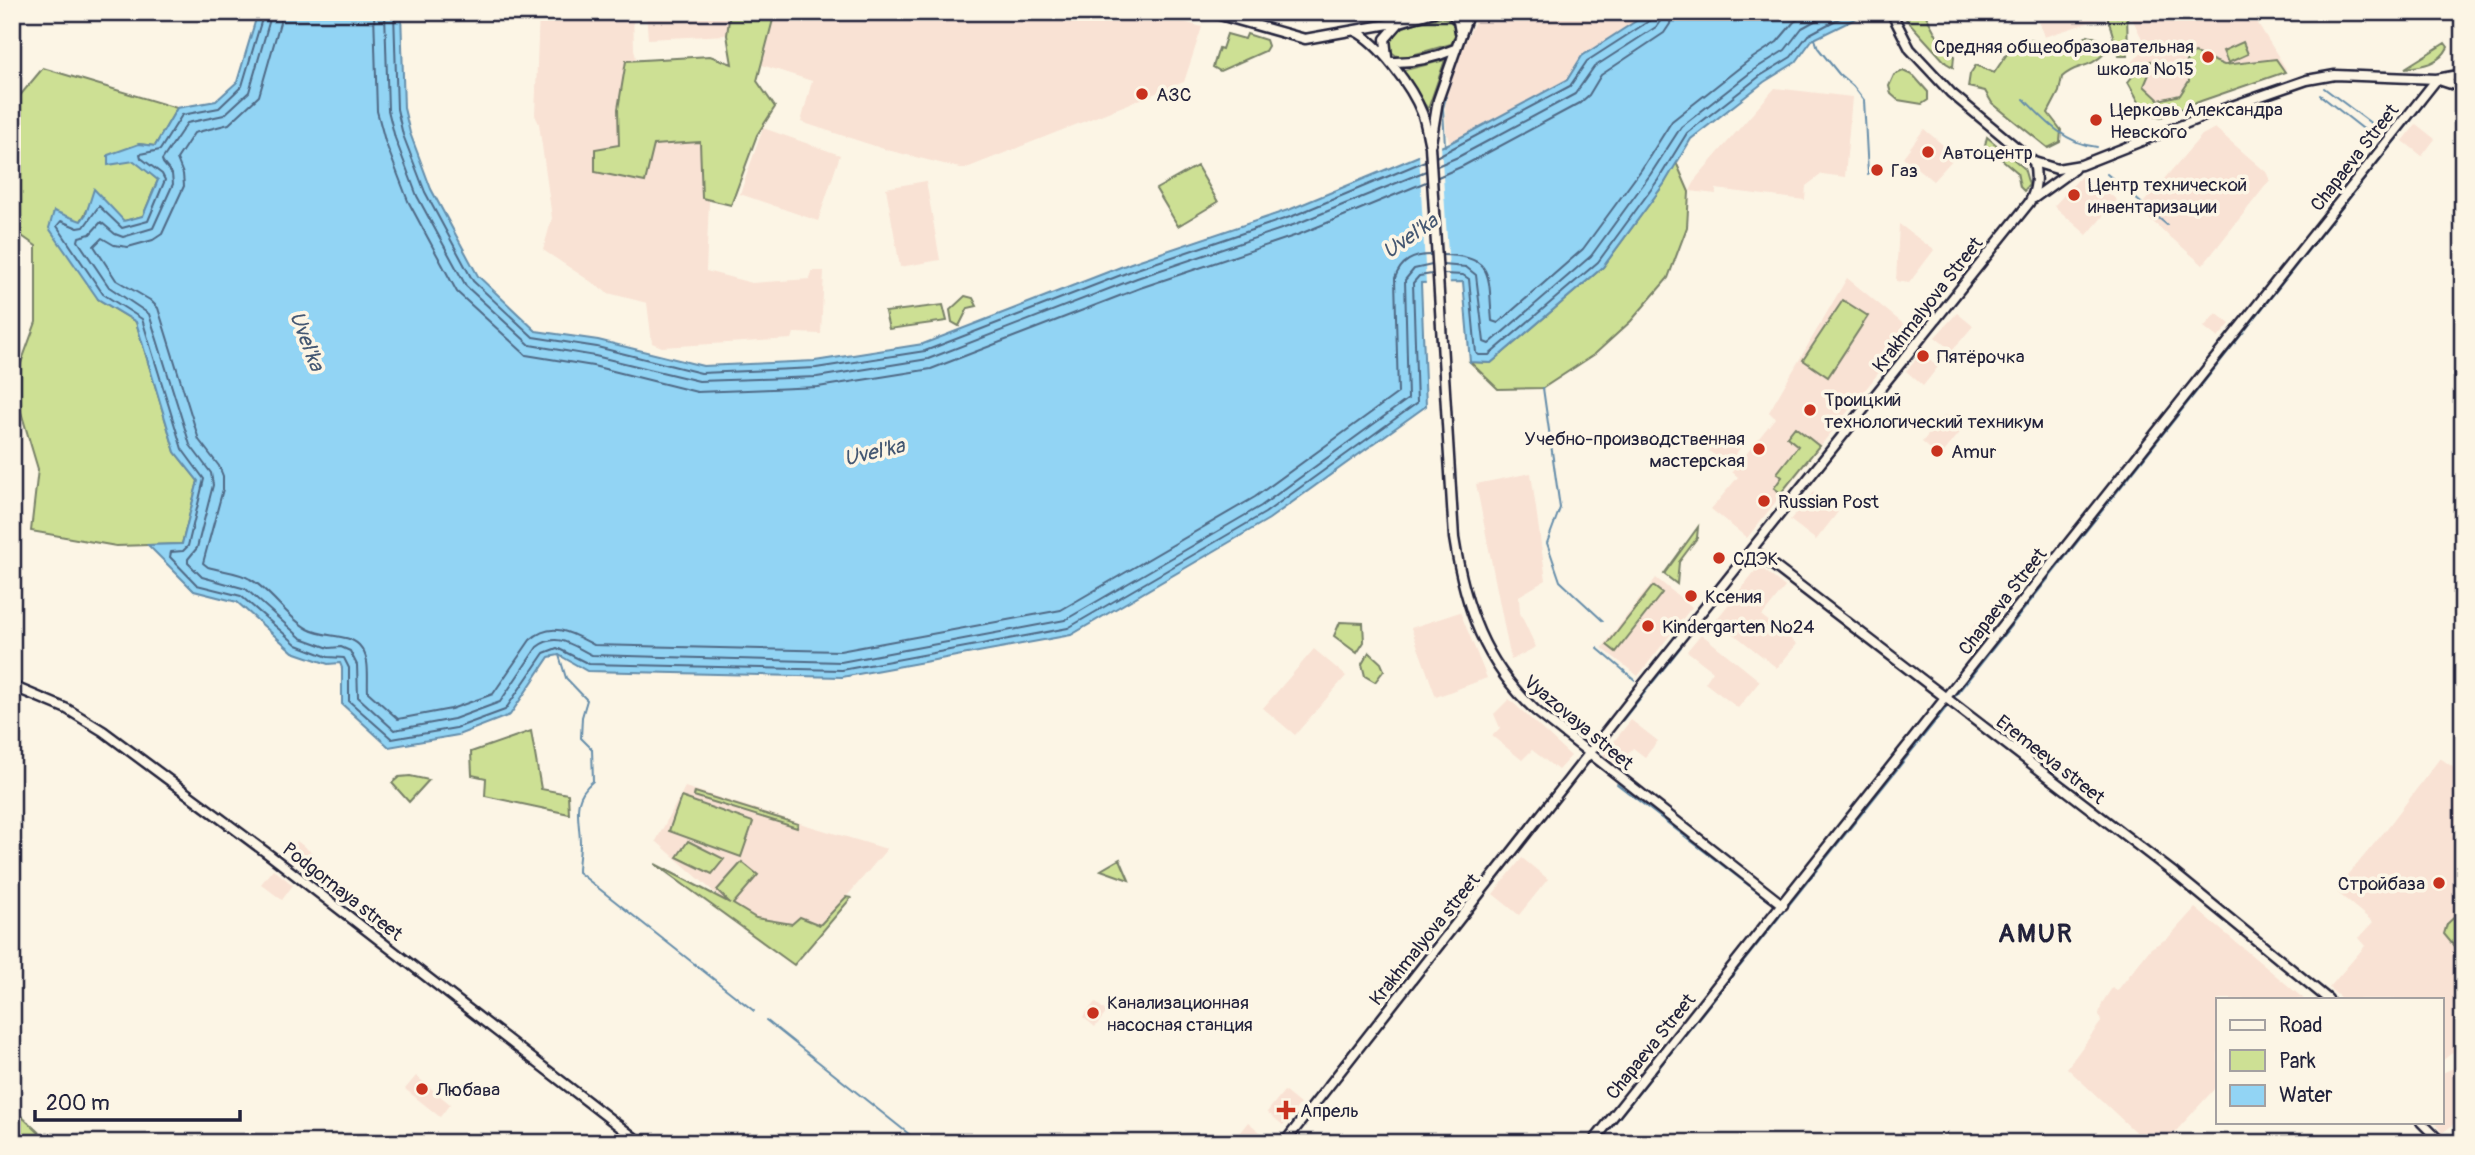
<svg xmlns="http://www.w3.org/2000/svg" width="2475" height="1155" viewBox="0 0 2475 1155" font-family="Pangolin,sans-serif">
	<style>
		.built { fill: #f9e2d4 }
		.green { fill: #cde094; stroke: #788168; stroke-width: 2 }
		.water { fill: #92d4f4; stroke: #658daa; stroke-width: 2 }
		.pier { fill: #fcf5e5 }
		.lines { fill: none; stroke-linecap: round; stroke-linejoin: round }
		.shore { stroke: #4f6985; stroke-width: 2 }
		.stream { stroke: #658daa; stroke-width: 2 }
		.secondary-casing { stroke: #22223b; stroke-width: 13 }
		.secondary { stroke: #fcf5e5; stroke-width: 8 }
		.poi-dot { fill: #c8321e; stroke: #fcf5e5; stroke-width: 2.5 }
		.labels { text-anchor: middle; stroke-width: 7; stroke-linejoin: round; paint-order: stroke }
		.poi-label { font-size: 19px; fill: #22223b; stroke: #fcf5e5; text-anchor: start }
		.street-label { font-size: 19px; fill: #22223b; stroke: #fcf5e5 }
		.water-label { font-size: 21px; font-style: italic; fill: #445772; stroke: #fcf5e5 }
		.district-label { font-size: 26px; font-weight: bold; letter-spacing: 2px; fill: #22223b; stroke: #fcf5e5 }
	</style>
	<rect width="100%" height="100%" fill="#fcf5e5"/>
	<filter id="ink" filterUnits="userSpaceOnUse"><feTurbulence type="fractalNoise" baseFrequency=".0143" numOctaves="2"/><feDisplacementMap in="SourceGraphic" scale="14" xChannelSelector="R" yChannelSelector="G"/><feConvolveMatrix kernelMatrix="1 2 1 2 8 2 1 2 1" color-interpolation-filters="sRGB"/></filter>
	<g filter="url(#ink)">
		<path class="built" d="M539 12H633L634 49 637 63 705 62 710 179 706 271 752 283 810 279 811 271H824L821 334 794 333 792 339 662 347 652 343 647 303 608 293 543 250 552 218 539 124 535 115Z
			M646 12H730L727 35 648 39Z
			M775 12H1148L1202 27 1184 82 964 169 887 150 801 122 812 81 762 65Z
			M1489 12 1536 13 1650 12 1582 56 1567 80 1450 143 1446 131 1445 102 1459 56 1475 21Z
			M2036 12H2101L2103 18 2044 37Z
			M2129 12H2251L2286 69 2220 90 2151 116 2128 67 2146 47Z
			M1775 88 1852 97 1845 177 1822 174 1806 186 1805 200 1716 189V194L1690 191 1697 177Z
			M2416 124 2435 139 2422 156 2403 141Z
			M763 128 840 155 818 221 740 194Z
			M2215 128 2266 172 2270 180 2203 265 2138 209 2202 135Z
			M1924 129 1956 156 1933 181 1903 157Z
			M2084 173 2117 200 2087 235 2054 206Z
			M926 181 940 260 900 267 886 188Z
			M1899 224 1934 250 1909 283 1896 281Z
			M1847 278 1912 331 1747 538 1711 509 1738 477 1732 472 1775 418 1769 412Z
			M1957 313 1973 326 1952 351 1935 337Z
			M2216 313 2230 324 2218 338 2204 327Z
			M1921 353 1938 367 1923 386 1906 371Z
			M1945 415 1962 430 1940 457 1922 442Z
			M1723 433 1741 447 1727 465 1709 451Z
			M1531 473 1546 580 1519 596 1520 613 1536 647 1511 660 1476 484Z
			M1813 492 1838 512 1816 540 1790 520Z
			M1759 566 1785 587 1762 616 1797 644 1777 668 1716 620Z
			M1656 578 1692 607 1638 676 1602 648Z
			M1460 612 1487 678 1436 697 1411 628Z
			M1977 622 1988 631 1968 656 1957 648Z
			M1701 634 1760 681 1738 708 1705 683 1713 671 1687 651Z
			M1314 649 1346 676 1295 735 1263 708Z
			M1509 699 1571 756 1558 770 1532 750 1522 760 1492 736 1500 728 1494 714Z
			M1631 720 1658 741 1645 757 1633 748 1618 766 1603 755Z
			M2440 758 2463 774V909L2447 924 2444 934 2463 957V1054L2461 1055 2457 1049 2442 1061V999H2342L2329 988 2365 946 2358 938 2373 922 2338 893 2337 888 2385 831Z
			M685 787 806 825 887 849 792 961 656 841Z
			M297 841 315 855 304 868 286 854Z
			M1522 858 1548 879 1519 915 1493 894Z
			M273 869 293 885 282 900 261 884Z
			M2195 908 2304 999H2218V1085L2165 1143H2147L2067 1068 2101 1022 2099 1014 2102 1003 2112 988 2117 991 2151 948 2168 938Z
			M1095 1002 1107 1012 1095 1027 1083 1017Z
			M2463 1064V1133L2454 1124 2442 1133 2434 1122H2442V1073Z
			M416 1076 450 1104 440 1117 405 1089Z
			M1284 1091 1300 1104 1283 1125 1267 1112Z
			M1248 1122 1271 1141 1270 1143 1232 1142Z"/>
		<path class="green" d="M730 12H775L757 81 775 107 757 135 731 205 702 198 700 142 654 145 645 182 595 172V149L619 145 618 109 626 61 710 56 732 64 727 35Z
			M1911 12H1924L1937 36 1954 56 1953 67 1946 63 1906 19Z
			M2106 12H2127L2128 56H2119Z
			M1442 17C1456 22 1460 32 1451 44L1402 58C1395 56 1388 51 1389 42 1389 25 1428 21 1442 17Z
			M1227 34 1245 39 1247 34 1266 40 1268 46 1265 51 1220 71 1213 67 1219 48 1222 49Z
			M2088 35 2099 39 2105 53C2088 70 2077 63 2062 77L2059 92 2048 113 2061 130 2060 142 2048 148 1992 103 1985 91 1968 87 1970 74 1976 65 1994 73 2009 51 2022 41 2032 40 2050 51H2070Z
			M2243 42 2248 54 2228 63 2223 51Z
			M2445 43 2448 47C2440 64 2422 66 2405 68Z
			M2195 53 2224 65 2276 59 2285 72 2201 101 2161 117 2145 113 2128 82 2142 64 2151 61 2150 72 2144 86 2159 100 2180 95 2189 81 2186 58Z
			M1445 60 1428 109 1401 71Z
			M43 68 177 108 155 146 139 144 124 151 158 180 143 216 124 221 90 205 81 221 98 299 136 322 175 452 198 481 182 544 116 546 31 531 38 469 13 385 36 322V246L12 229V105Z
			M1903 71 1914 76 1928 92V100L1922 104 1898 100 1891 94 1889 86 1894 75Z
			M1987 137 2024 168 2029 185 2024 191 2020 187 2017 172 1985 145Z
			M1676 162 1689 192 1687 227 1668 278 1631 321 1595 354 1543 388 1498 389 1470 362 1491 363 1603 267 1664 184Z
			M1197 166 1218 202 1178 226 1156 189Z
			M965 296 973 298 977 306 968 308 959 326 952 322 950 310Z
			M1843 300 1868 316 1828 377 1803 360Z
			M943 305 947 321 889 329 885 312Z
			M1795 427 1819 446 1781 493 1774 488 1782 477 1777 473 1798 446 1787 437Z
			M1698 527 1697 538 1679 562 1677 584 1664 574Z
			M1653 586 1662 593 1616 652 1607 645Z
			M1340 622 1363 623 1364 642 1357 653 1334 636Z
			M1369 652 1381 663 1384 670 1375 682 1365 676 1362 664Z
			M531 731 541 789 568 794 569 814 485 796 486 778 472 775 471 752Z
			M410 776 429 780 409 802 392 783 399 777Z
			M695 792 798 824 797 828 694 796Z
			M681 797 753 822 741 857 669 831Z
			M688 841 724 859 712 874 677 857Z
			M1120 859 1129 880 1101 870Z
			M742 862 758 875 733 904 756 918 792 924 800 917 820 925 846 897 851 898 794 965 655 864 730 903 717 890Z
			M2463 909V957L2444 934 2447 924Z
			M12 1104 17 1112 50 1143H12Z"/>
		<path class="water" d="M258 12H401L404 108 410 133 431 189 478 276 536 331 598 340 703 366 815 361 923 344 1131 263 1291 209 1450 143 1567 80 1582 56 1650 12H1869L1812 40 1796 62 1764 82 1691 139 1664 184 1603 267 1491 363 1470 362 1463 282 1421 283 1426 406 1269 519 1071 635 842 677 587 671 559 655 549 657 510 715 458 735 389 747 342 704V668L340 663 328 664 293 652 237 602 194 591 148 545 182 544 198 481 175 452 136 322 98 299 49 228 54 211 81 221 86 214 94 189 124 221 143 216 158 180 134 161 108 165V155L139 144 155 146 177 108 216 101 237 82Z"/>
		<path class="pier" d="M1437 145H1441L1450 285H1426L1419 153Z"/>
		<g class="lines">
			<path class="shore" d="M264 12 242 86 219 108 182 115 160 150 140 154 141 158 162 174 165 180 148 221 122 228 99 206 84 227 78 228 61 221 57 226 103 294 142 319 182 449 204 479 188 546 183 551 171 552 170 557 197 585 241 596 297 645 328 657 344 658 349 668V701L392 739 456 728 505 710 544 653 557 648 589 664 842 670 1068 628 1265 513 1417 403 1413 283 1419 276 1432 274
				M272 12 249 92 224 115 187 123 162 160 163 163 172 174 173 184 153 228 123 237 115 234 101 222 90 234 79 237 78 241 109 287 149 314 190 445 211 473 213 485 197 548 188 559V563L202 577 246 589 301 638 329 648 341 647 350 651 357 665 358 697 394 730 454 719 500 702 537 647C557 631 573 646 592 655L841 662 1065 620 1261 506 1408 399 1405 280 1414 269 1432 265
				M283 12 259 96 229 124 194 133 177 159 183 174 184 186 162 234 153 240 128 247 114 245 102 238 94 246 116 280 150 300 158 308 199 440 219 466 223 476V489L203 563 208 567C221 571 238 572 250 579 272 591 286 617 308 629 324 638 347 633 359 645 371 658 367 676 368 692L398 719 451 709 493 694 530 640C552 620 572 633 594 645L840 651 1061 610 1255 497 1398 393 1395 278C1401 261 1413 255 1431 255
				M374 12 377 111 385 141 408 201 457 292 526 355 593 366 697 392 818 387 931 369 1140 288 1300 234 1426 182
				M385 12 388 110 395 138 417 196 466 286 530 345 595 356 699 381 817 377 928 359 1137 278 1296 224 1426 171
				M394 12 397 109 403 135 425 192 473 281 533 337 597 347 701 373 816 368 925 351 1134 270 1293 216 1425 161
				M1436 157 1570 86 1587 61 1649 21 1653 12
				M1437 166 1458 157 1575 94 1594 67 1656 27 1661 20 1662 12
				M1438 177 1463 166 1580 103 1589 95 1601 75 1664 33 1670 24 1672 12
				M1442 255C1496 255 1488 278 1492 321L1498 323 1583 249 1641 170 1672 121 1748 61 1777 42 1794 22 1810 12
				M1443 265 1466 267 1476 275 1484 342 1489 344 1591 256 1650 175 1681 127 1755 69 1785 50 1802 28 1831 12
				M1444 274 1463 275 1469 279 1476 353 1479 355H1489L1598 262 1658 180 1687 133 1760 76 1791 57 1808 35 1851 12"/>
			<path class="stream" d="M2115 12 2117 17
				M1815 39 1818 48 1839 74 1853 86 1864 100 1868 174
				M2324 88 2380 130
				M2320 95 2376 139
				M1442 96 1446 97 1443 108 1445 146
				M2024 99C2045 121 2066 144 2097 147
				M2107 174 2167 225
				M1543 388 1560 508 1547 543 1560 581 1603 621
				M1597 648 1635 680
				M559 655 566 678 587 700 582 717 581 738 592 749 593 781C570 800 580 818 580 844 580 853 578 862 578 872L754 1011
				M1953 699 2425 103
				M1623 720 1681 647
				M1617 784 1769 901
				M766 1020 920 1143
				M1599 1143 1950 703"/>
			<g class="secondary-casing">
				<path id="secondary" d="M1209 12 1305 39 1400 22 1434 12
					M1451 12 1458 21 1460 32
					M1891 12 1910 49 1951 93 2034 162 2057 169 2081 165 2215 112 2307 80 2335 75 2437 79 2463 74
					M1355 31C1379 43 1412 87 1422 113 1426 123 1427 135 1430 146L1454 538C1465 607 1484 663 1536 711L1783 905
					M1387 57 1385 39 1399 23
					M1390 62C1413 63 1434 58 1455 49
					M2439 80 2463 88
					M1431 143 1438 100 1469 12
					M2034 198 2074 169
					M1752 549 2174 873 2328 999
					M12 686 67 709 103 731 271 856 641 1143
					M2421 1122 2442 1143
					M1284 1143 1642 686 2029 203C2037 189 2037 177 2034 162
					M1592 1143 2437 79"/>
			</g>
			<use href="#secondary" class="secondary"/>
		</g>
	</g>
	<g class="poi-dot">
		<circle cx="2208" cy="57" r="7"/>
		<circle cx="1142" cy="94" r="7"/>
		<circle cx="2096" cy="120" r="7"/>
		<circle cx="1928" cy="152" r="7"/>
		<circle cx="1877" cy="170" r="7"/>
		<circle cx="2074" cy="195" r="7"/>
		<circle cx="1923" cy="356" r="7"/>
		<circle cx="1810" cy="410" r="7"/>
		<circle cx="1759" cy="449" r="7"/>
		<circle cx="1937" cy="451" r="7"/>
		<circle cx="1764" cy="501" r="7"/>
		<circle cx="1719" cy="558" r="7"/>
		<circle cx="1691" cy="596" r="7"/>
		<circle cx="1648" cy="626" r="7"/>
		<circle cx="2439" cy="883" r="7"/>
		<circle cx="1093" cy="1013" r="7"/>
		<circle cx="422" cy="1089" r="7"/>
		<path d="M1282.5 1099.5h7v7h7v7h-7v7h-7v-7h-7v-7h7z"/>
	</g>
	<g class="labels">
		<g class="poi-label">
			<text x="2194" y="53" text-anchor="end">Средняя общеобразовательная<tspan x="2194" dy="22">школа №15</tspan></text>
			<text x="1156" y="101">АЗС</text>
			<text x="2110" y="116">Церковь Александра<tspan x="2110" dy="22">Невского</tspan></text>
			<text x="1942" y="159">Автоцентр</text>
			<text x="1891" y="177">Газ</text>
			<text x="2088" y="191">Центр технической<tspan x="2088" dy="22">инвентаризации</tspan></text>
			<text x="1937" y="363">Пятёрочка</text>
			<text x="1824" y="406">Троицкий<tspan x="1824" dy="22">технологический техникум</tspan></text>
			<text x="1745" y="445" text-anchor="end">Учебно-производственная<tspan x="1745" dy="22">мастерская</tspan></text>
			<text x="1951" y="458">Amur</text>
			<text x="1778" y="508">Russian Post</text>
			<text x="1733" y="565">СДЭК</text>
			<text x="1705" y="603">Ксения</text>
			<text x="1662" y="633">Kindergarten №24</text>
			<text x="2425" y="890" text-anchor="end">Стройбаза</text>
			<text x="1107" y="1009">Канализационная<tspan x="1107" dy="22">насосная станция</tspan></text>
			<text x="436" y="1096">Любава</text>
			<text x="1300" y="1117">Апрель</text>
		</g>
		<g class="street-label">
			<text transform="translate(2354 157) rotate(-52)" y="7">Chapaeva Street</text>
			<text transform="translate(1927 304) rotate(-52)" y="7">Krakhmalyova Street</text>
			<text transform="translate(2002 601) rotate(-52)" y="7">Chapaeva Street</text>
			<text transform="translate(1579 722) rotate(40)" y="7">Vyazovaya street</text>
			<text transform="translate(2051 759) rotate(38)" y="7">Eremeeva street</text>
			<text transform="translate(343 891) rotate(38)" y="7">Podgornaya street</text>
			<text transform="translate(1424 939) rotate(-51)" y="7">Krakhmalyova street</text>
			<text transform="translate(1650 1046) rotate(-51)" y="7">Chapaeva Street</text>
		</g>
		<g class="water-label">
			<text transform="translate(1410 236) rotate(-35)" y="7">Uvel'ka</text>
			<text transform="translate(307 341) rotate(69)" y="7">Uvel'ka</text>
			<text transform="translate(874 452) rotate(-13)" y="7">Uvel'ka</text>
		</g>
		<g class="district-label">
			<text x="2036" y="942">AMUR</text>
		</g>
	</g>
	<rect width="2475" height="1155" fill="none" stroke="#fcf5e5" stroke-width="42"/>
	<rect x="21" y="21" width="2433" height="1113" fill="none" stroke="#22223b" stroke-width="2.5" filter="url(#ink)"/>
	<rect x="2216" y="998" width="228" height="126" fill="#fcf5e5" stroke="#a5a1a1" stroke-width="2"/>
	<rect x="2230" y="1020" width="35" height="10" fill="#fcf5e5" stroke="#a5a1a1" stroke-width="2"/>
	<text x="2279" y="1032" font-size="21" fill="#22223b">Road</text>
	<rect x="2230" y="1050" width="35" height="21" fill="#cde094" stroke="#a5a1a1" stroke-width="2"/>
	<text x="2279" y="1068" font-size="21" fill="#22223b">Park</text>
	<rect x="2230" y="1085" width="35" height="21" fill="#92d4f4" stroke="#a5a1a1" stroke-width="2"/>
	<text x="2279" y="1102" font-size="21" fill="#22223b">Water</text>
	<path d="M35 1110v10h205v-10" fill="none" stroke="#22223b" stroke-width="3.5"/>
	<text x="46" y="1110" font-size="21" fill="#22223b" stroke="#fcf5e5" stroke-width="5" paint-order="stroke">200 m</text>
</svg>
